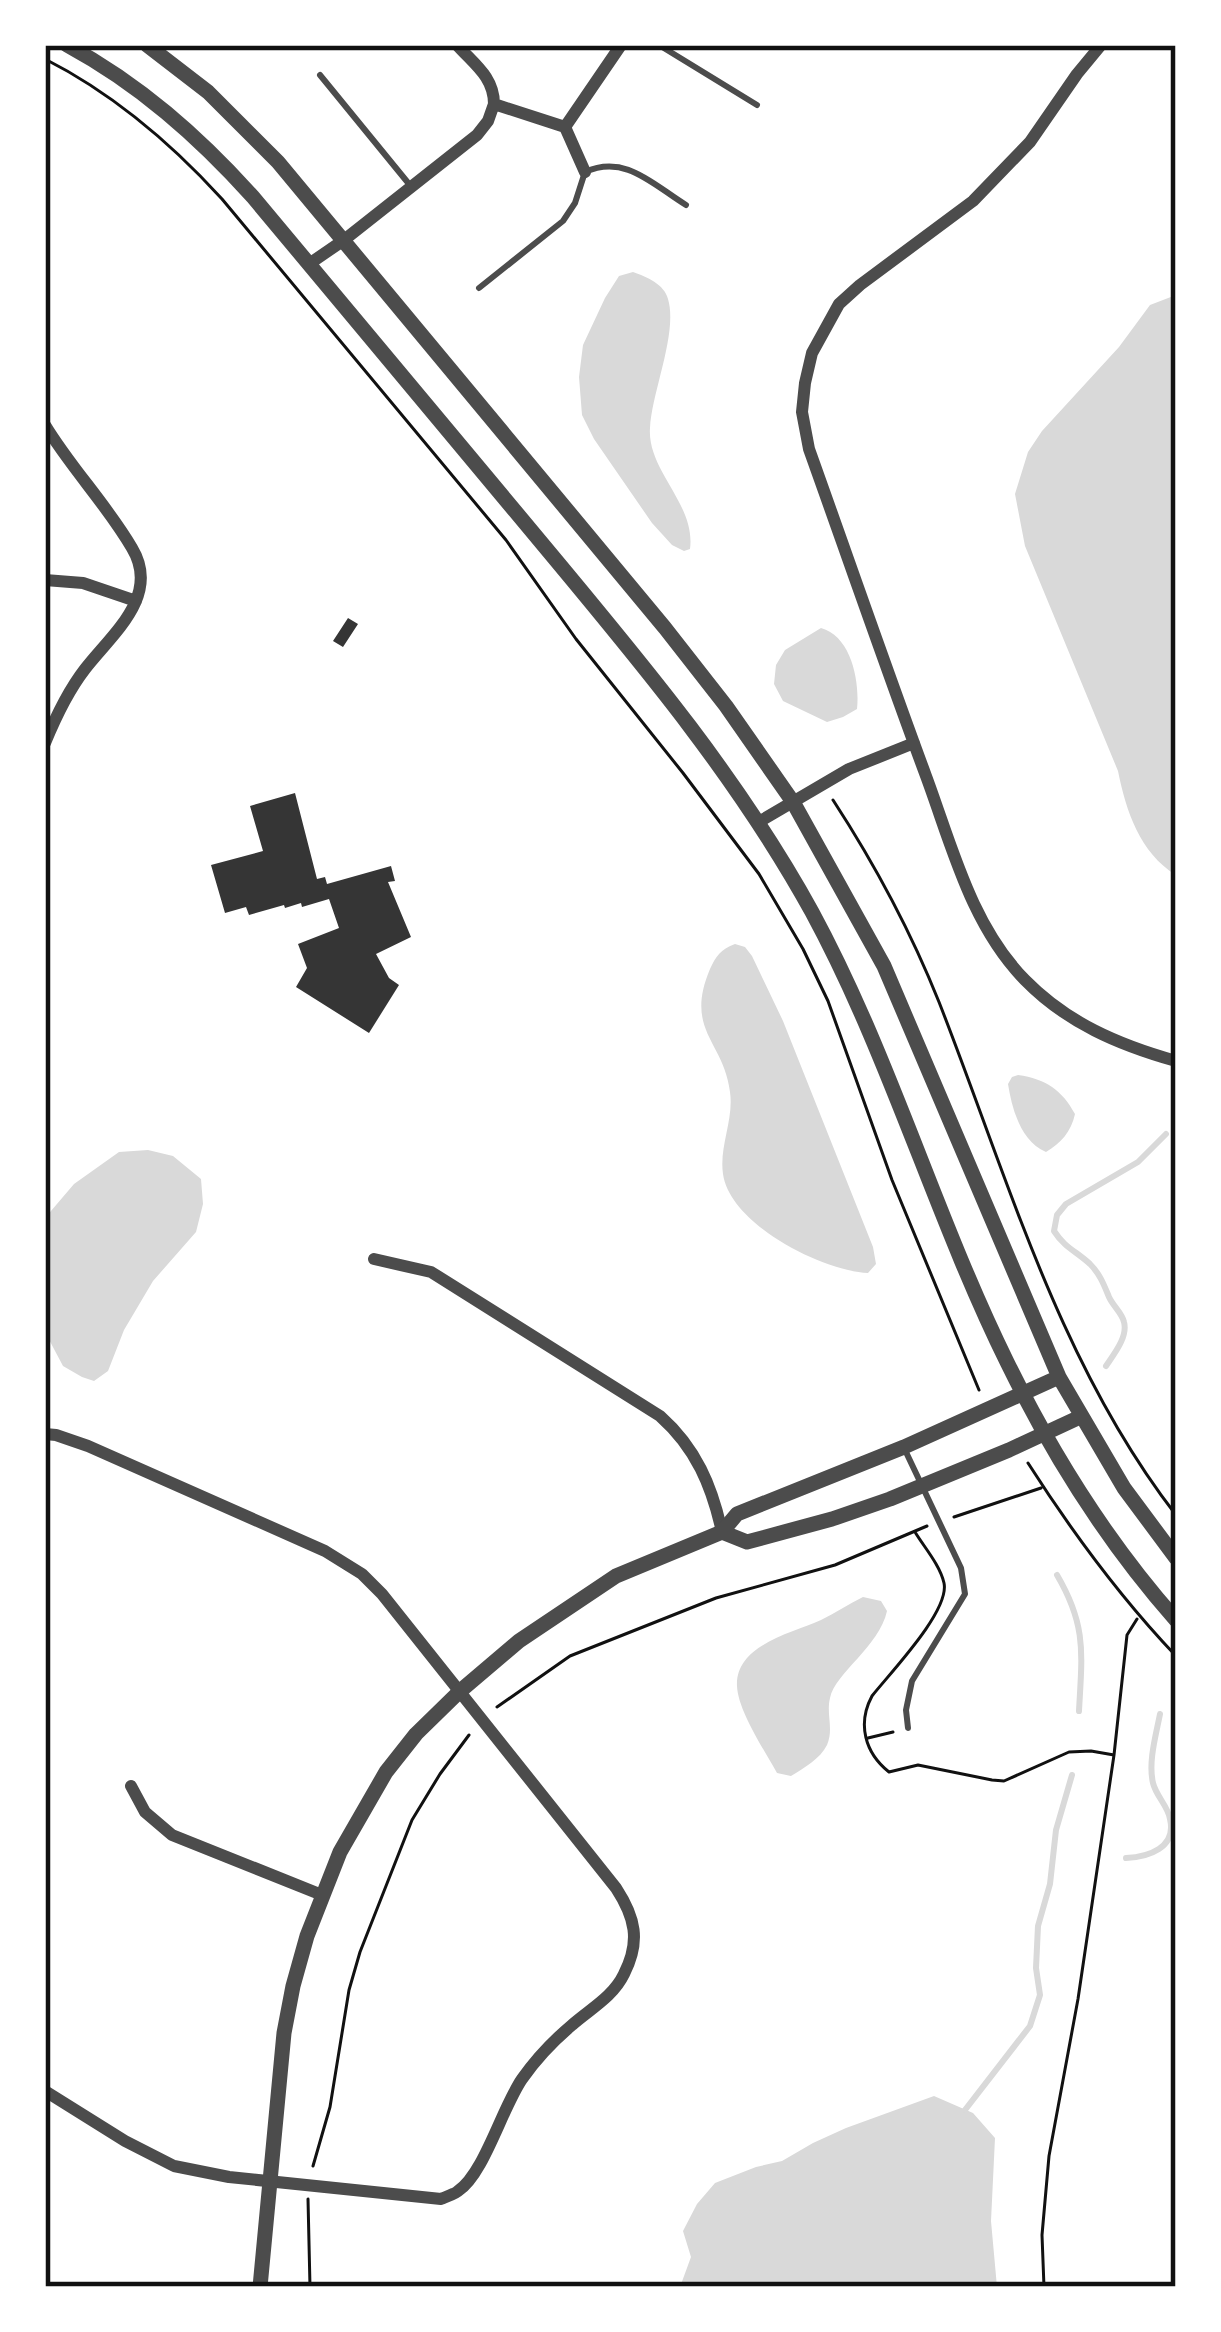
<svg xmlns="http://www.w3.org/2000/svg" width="1221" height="2332" viewBox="0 0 1221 2332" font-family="Montserrat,sans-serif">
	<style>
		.water { fill: #d9d9d9 }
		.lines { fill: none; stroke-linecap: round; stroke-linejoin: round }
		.stream { stroke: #d9d9d9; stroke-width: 6 }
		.building { fill: #353535 }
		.path { stroke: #111; stroke-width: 3 }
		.service { stroke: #4c4c4c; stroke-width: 6 }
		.minor { stroke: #4c4c4c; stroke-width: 12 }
		.tertiary { stroke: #4c4c4c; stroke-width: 15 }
		.neatline { fill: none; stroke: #111; stroke-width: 4.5 }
	</style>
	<rect width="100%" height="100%" fill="#fff"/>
	<path class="water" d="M633 272C647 277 664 284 668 299 678 333 652 391 650 428 647 471 696 504 690 549L684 551 672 545 652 523 594 439 582 415 579 377 583 345 605 298 619 276Z
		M1176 295V875C1140 853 1126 811 1118 771L1025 546 1015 494 1028 452 1042 431 1119 347 1150 305Z
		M821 628C851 636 860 681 857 709L843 717 827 722 783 701 774 684 776 665 785 650Z
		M735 944 745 947 752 956 783 1021 873 1247 876 1264 868 1273C822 1271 730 1224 723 1174 719 1146 734 1120 730 1092 724 1041 684 1031 710 969 716 956 721 949 735 944Z
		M1018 1075C1046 1079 1062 1090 1075 1114 1071 1132 1061 1143 1046 1152 1021 1142 1012 1109 1008 1084L1012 1077Z
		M148 1150 173 1156 201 1179 203 1204 196 1232 153 1281 124 1330 108 1371 94 1381 82 1377 63 1366 45 1332V1218L74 1184 119 1152Z
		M863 1597 881 1601 887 1611C879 1647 835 1673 830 1698 826 1714 834 1729 827 1745 820 1759 804 1768 791 1776L777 1773C765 1751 738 1711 737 1686 735 1645 792 1633 821 1620 835 1613 849 1604 863 1597Z
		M934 2096 973 2113 995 2138 991 2221 997 2287H680L691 2257 683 2231 697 2204 715 2183 756 2167 782 2161 813 2143 846 2128Z"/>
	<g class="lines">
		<path class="stream" d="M1106 1366C1114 1354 1128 1337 1124 1322 1122 1313 1113 1306 1109 1297 1104 1285 1100 1274 1090 1264 1076 1251 1065 1248 1054 1231L1057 1215 1066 1204 1138 1162 1166 1134
			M1057 1575C1087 1626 1082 1654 1079 1711
			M1126 1858C1148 1857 1177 1848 1170 1819 1168 1806 1156 1796 1153 1783 1148 1762 1156 1735 1160 1714
			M965 2110 1030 2026 1040 1995 1036 1968 1038 1926 1050 1884 1056 1830 1072 1775"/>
	</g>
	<path class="building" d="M348 618 358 624 343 647 333 641Z
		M295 793 317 879 325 877 327 884 391 866 395 881 388 882 411 937 376 954 389 978 399 985 369 1033 296 987 307 968 298 944 339 928 329 899 302 907 301 903 285 908 284 905 249 915 246 907 225 913 211 865 263 851 250 806Z"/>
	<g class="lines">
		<path class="path" d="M45 59C112 93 171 143 222 199L506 540 576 639 683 773 759 874 803 949 828 1001 892 1180 979 1390
			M833 800C874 863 911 932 939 1002 1008 1178 1059 1364 1176 1515
			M1028 1463C1072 1532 1120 1597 1176 1656
			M954 1517 1041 1488
			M915 1532C924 1547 940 1565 944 1583 950 1611 890 1673 872 1696 857 1724 865 1753 889 1772L918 1765 992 1780 1004 1781 1069 1752 1091 1751 1114 1755
			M497 1707 570 1656 716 1598 835 1565 927 1526
			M868 1738 893 1732
			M313 2166 330 2107 349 1990 360 1952 412 1820 440 1774 469 1735
			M308 2199 310 2287
			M1044 2287 1042 2235 1049 2156 1078 1999 1114 1755 1127 1635 1137 1619"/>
		<path class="service" d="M659 45 757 105
			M320 75 409 184
			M479 288 563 221 575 203 585 172C625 154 652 184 686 205
			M905 1450 961 1568 965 1594 912 1681 906 1710 908 1728"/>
		<path class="minor" d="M457 45C474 64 494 77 494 104L565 127 585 172
			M1101 45 1077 74 1030 142 973 201 860 285 839 304 812 353 805 383 802 412 809 449C848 558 886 668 926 776 952 846 971 925 1025 980 1067 1023 1119 1045 1176 1061
			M565 127 621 45
			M309 264 344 240 477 135 488 121 494 104
			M45 425C71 468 107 505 132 548 161 596 112 634 85 669 68 691 56 716 45 743
			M45 580 83 583 136 601
			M757 823 849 769 914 743
			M374 1259 431 1272 660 1416C696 1448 712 1486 722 1532
			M45 1434 56 1435 88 1446 325 1551 362 1574 382 1594 616 1888C635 1917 641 1941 624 1974 613 1997 590 2009 572 2025 553 2041 536 2059 522 2079 502 2108 484 2174 458 2191 457 2193 443 2198 441 2199L229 2177 174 2166 125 2141 45 2091
			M131 1786 145 1812 172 1835 322 1895"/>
		<path class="tertiary" d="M67 45C139 84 198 136 253 197 352 315 451 434 550 553 645 667 740 781 812 912 890 1056 935 1216 1007 1362 1053 1456 1107 1542 1176 1620
			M147 45 208 92 278 162 665 628 726 706 793 802 884 966 1059 1377 1124 1488 1176 1558
			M722 1532 747 1542 832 1519 890 1499 1009 1450 1080 1417
			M260 2287 284 2033 293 1986 307 1936 340 1852 386 1772 416 1734 459 1692 519 1641 616 1576 722 1532 737 1514 904 1447 1059 1377"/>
	</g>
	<rect width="1221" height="2332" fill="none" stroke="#ffffff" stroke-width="96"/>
	<rect x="48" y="48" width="1125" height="2236" class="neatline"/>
</svg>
